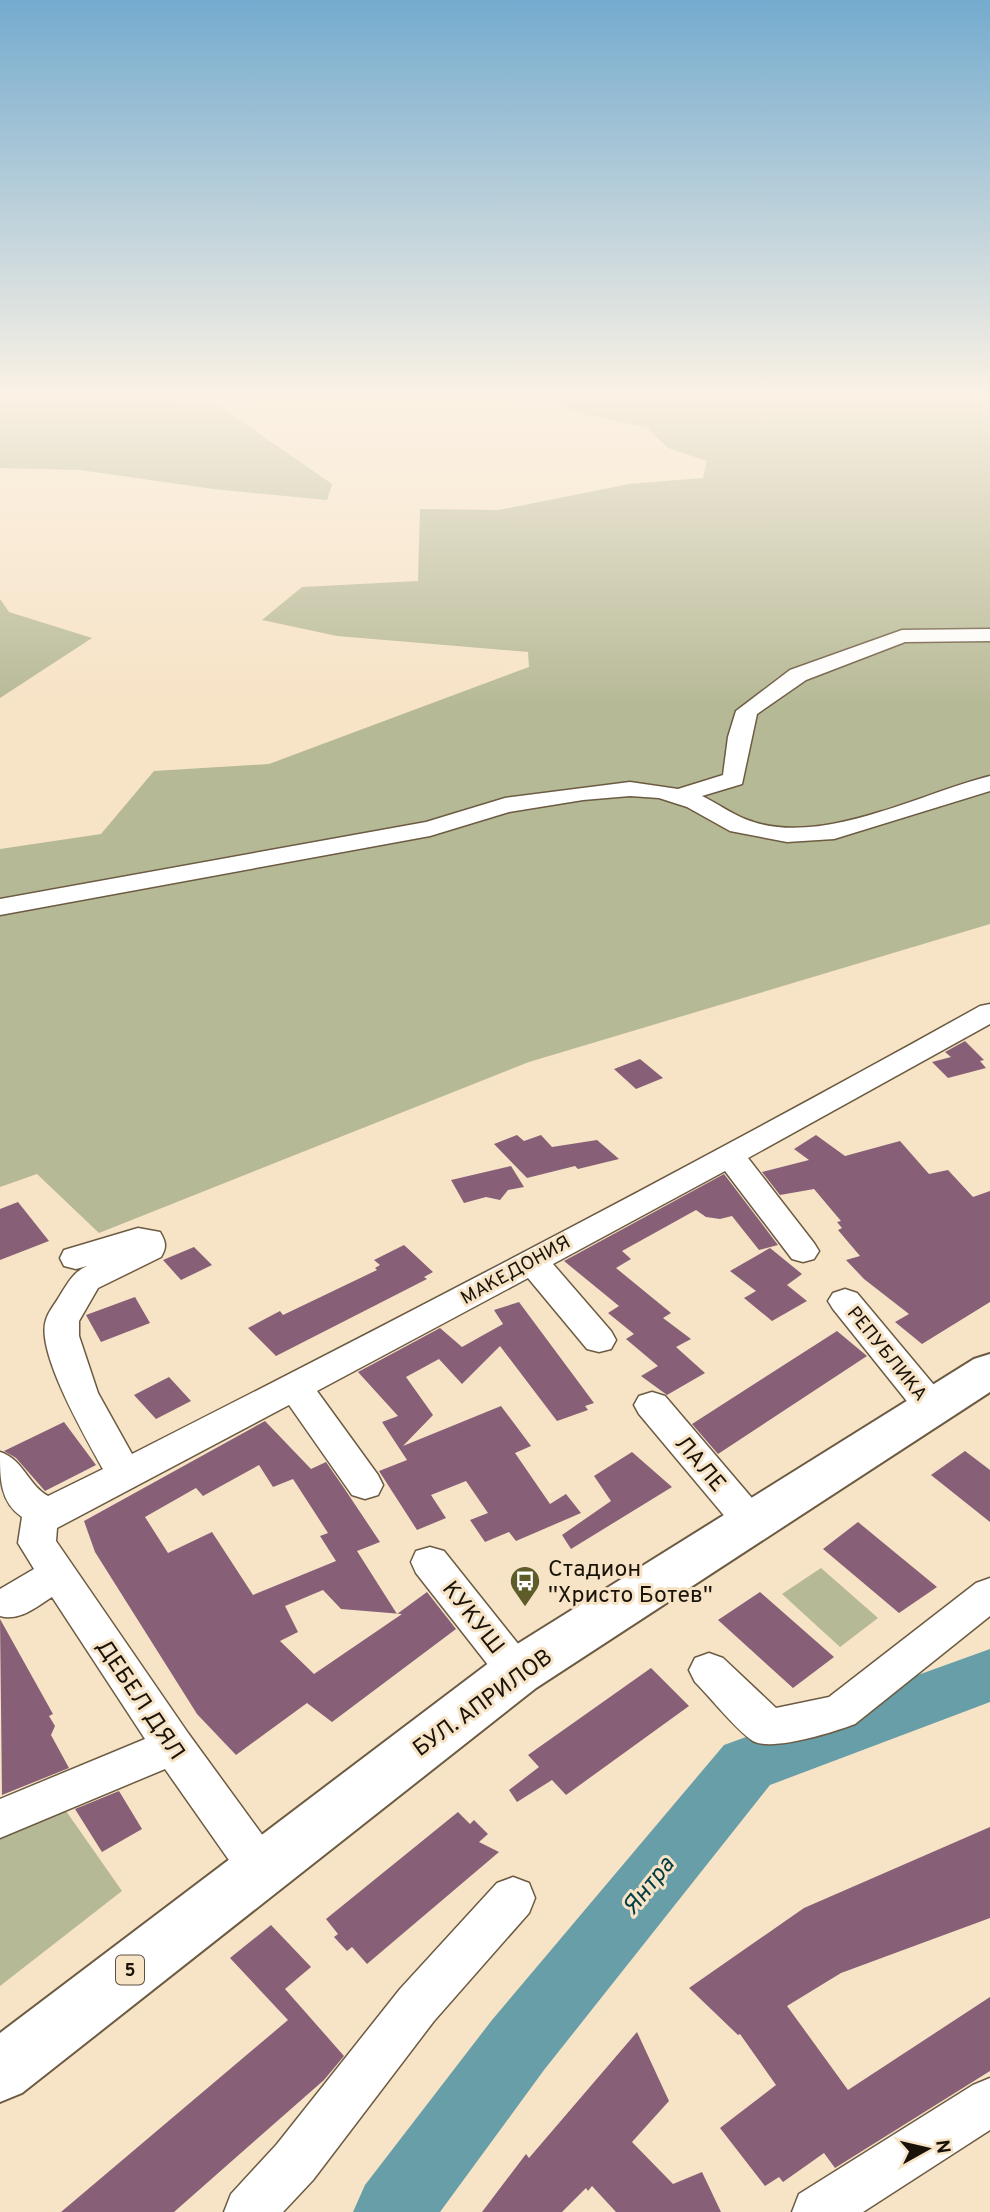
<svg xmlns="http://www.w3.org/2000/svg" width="990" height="2212" viewBox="0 0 990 2212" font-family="Overpass,sans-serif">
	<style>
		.green { fill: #b6b996 }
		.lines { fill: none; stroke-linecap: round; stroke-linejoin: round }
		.river { fill: #679ea8; fill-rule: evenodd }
		.building { fill: #876077; fill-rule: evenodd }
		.minor-casing { stroke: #6c5b42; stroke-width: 3 }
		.major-casing { stroke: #6c5b42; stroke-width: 4 }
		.minor { fill: #fff; fill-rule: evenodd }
		.major { fill: #fff; fill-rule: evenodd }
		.labels { text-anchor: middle; stroke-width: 6; stroke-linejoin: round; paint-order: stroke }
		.shield { fill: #f7e3c6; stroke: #5c5142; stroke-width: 2 }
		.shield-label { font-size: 18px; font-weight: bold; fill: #1a1309 }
		.street-label { font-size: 19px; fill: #1a1309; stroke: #f7e3c6 }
		.near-street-label { font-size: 23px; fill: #1a1309; stroke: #f7e3c6 }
		.near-poi-label { font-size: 23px; fill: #1a1309; stroke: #f7e3c6; text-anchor: start }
		.near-water-label { font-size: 24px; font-style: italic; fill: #033b43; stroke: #f7e3c6 }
	</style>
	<rect width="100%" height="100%" fill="#f7e3c6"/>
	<path class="green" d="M0 396H124L216 404 332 484 327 500 213 489 80 470 0 468Z
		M542 396H990V924L529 1062 99 1233 37 1174 0 1187V849L101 834 154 771 269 764 529 667 528 652 337 636 262 620 302 587 418 581 420 509 499 510 629 484 703 478 707 461 668 448 647 428 579 413Z
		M0 599 9 612 92 638 0 698Z
		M821 1568 878 1618 840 1647 782 1594Z
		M59 1801 122 1891 0 1986V1839Z"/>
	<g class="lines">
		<path class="river" d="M990 1649V1702L770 1785 544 2070 440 2212H353L365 2185 492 2020 724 1745Z"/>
	</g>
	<path class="building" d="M965 1041 984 1060 980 1061 986 1068 948 1078 932 1062 951 1057 945 1052Z
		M640 1059 663 1078 636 1089 614 1069Z
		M517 1135 524 1141 541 1135 552 1147 597 1140 619 1159 578 1169 575 1166 527 1178 494 1144Z
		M816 1135 845 1156 900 1141 929 1174 948 1170 973 1197 990 1191V1302L922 1344 895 1322 909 1314 864 1279 846 1260 860 1256 838 1230 842 1228 837 1222 841 1221 814 1189 780 1195 762 1172 809 1160 794 1149Z
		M511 1166 524 1187 508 1190 500 1200 486 1197 464 1203 451 1180Z
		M724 1174 778 1245 759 1250 732 1216 720 1219 706 1217 696 1210 622 1251 631 1259 616 1268 671 1313 663 1318 691 1339 676 1347 705 1373 667 1395 641 1376 658 1366 626 1339 634 1334 608 1313 619 1306 564 1261Z
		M18 1202 49 1241 0 1260V1209Z
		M404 1245 433 1272 424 1277 427 1279 276 1356 248 1328 280 1311 283 1315 377 1270 375 1268 380 1265 374 1260Z
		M194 1247 212 1265 181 1280 163 1260Z
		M770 1248 802 1274 787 1285 807 1301 772 1321 744 1298 756 1291 730 1271Z
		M135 1297 150 1323 101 1342 86 1315Z
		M519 1302 594 1403 585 1406 588 1410 557 1421 500 1346 462 1384 439 1359 406 1377 433 1415 403 1446 501 1406 531 1446 515 1453 550 1504 566 1494 581 1513 516 1541 509 1532 485 1542 470 1520 488 1513 466 1481 431 1495 446 1518 417 1530 379 1471 407 1460 382 1422 398 1416 358 1372 440 1328 462 1347 503 1324 494 1310Z
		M837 1331 867 1356 718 1454 692 1424Z
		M169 1377 191 1401 156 1419 134 1395Z
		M265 1421 311 1469 326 1462 344 1488 380 1542 357 1551 397 1614 427 1592 456 1629 332 1722 307 1703 236 1755 197 1714 95 1552 84 1521ZM259 1465 273 1487 293 1479 328 1533 320 1536 336 1561 253 1595 212 1532 168 1553 145 1517 196 1488 203 1496ZM323 1590 341 1609 402 1614 314 1674 280 1641 298 1632 285 1606Z
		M64 1422 96 1465 45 1491 16 1458 4 1451Z
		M965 1451 990 1470V1522L931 1475Z
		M632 1452 672 1487 571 1549 562 1535 611 1501 594 1476Z
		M858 1522 892 1550 937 1587 899 1613 823 1549Z
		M760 1592 834 1657 793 1688 718 1620Z
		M0 1619 53 1714 49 1716 55 1726 51 1735 69 1768 2 1795Z
		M651 1668 689 1706 566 1795 552 1780 517 1802 509 1790 539 1767 528 1755Z
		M119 1791 142 1829 102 1852 75 1809Z
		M458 1812 470 1824 474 1820 488 1834 479 1842 499 1852 367 1964 352 1947 347 1951 334 1937 338 1934 326 1919Z
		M990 1827V1918L841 1973 787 2006 848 2090 990 1997V2071L835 2168 824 2153 783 2182 779 2177 765 2186 720 2128 776 2085 740 2034 738 2035 689 1988 804 1908Z
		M271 1925 311 1967 285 1989 344 2056 324 2080 174 2212H61L288 2020 230 1958Z
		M637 2032 669 2101 632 2142 673 2184 702 2172 721 2212H616L592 2186 588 2191 586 2188 562 2212H482L526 2154 529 2158Z"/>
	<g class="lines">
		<g class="minor-casing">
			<path id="minor" d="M990 629V641L905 642 806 680 757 714 742 784 702 796C717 803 730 813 745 819 818 849 918 794 990 776V791L834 839 787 842 730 831 687 807 659 798 630 796 583 800 509 812 430 836 0 915V899L426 822 505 798 630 782 678 789 723 775 728 737 736 711 790 670 902 630Z
				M990 1004V1024L748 1158 814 1243 819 1251 814 1259 803 1262 792 1259 725 1171 553 1264 611 1331 616 1340 611 1349 599 1352 587 1349 528 1278 317 1391 378 1475 383 1485 378 1495 365 1499 352 1495 289 1405 57 1528 56 1541 188 1733 277 1855 283 1869 277 1883 261 1889 245 1883 165 1769 0 1838V1799L145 1739 52 1597C36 1607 19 1622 0 1616V1589L34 1569 18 1543 22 1517C0 1502 0 1479 0 1452 23 1459 28 1485 48 1496L103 1469C87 1440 35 1351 46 1320 48 1312 55 1304 59 1297 68 1283 72 1273 87 1266L76 1269 64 1266 60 1258 64 1250 138 1228 160 1232C166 1242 167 1247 161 1257L98 1288 79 1321V1336L98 1393 132 1454C418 1309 700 1162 980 1006Z
				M845 1289 857 1293 944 1397 949 1406 944 1415 931 1419 918 1415 833 1309 828 1301 833 1293Z
				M652 1392 665 1396 763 1511 769 1521 763 1531 750 1536 737 1531 639 1414 634 1405 639 1396Z
				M430 1547 444 1551 531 1660 537 1672 531 1684 517 1689 503 1684 416 1573 411 1562 416 1551Z
				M990 1578V1616L855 1724C834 1732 771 1752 753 1741 734 1728 712 1699 695 1682L689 1670 695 1658 709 1653 723 1658 776 1708 829 1697 976 1583Z
				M513 1877 529 1883 535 1898 529 1913 434 2021 313 2180 283 2212H224L231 2194 277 2144 400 1989 497 1883Z
				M990 2078V2130L863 2212H792L799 2194 973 2085Z"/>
		</g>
		<g class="major-casing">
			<path id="major" d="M990 1354V1392L536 1688 22 2093 0 2102V2033L498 1656 974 1359Z"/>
		</g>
		<use href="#minor" class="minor"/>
		<use href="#major" class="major"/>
	</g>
	<linearGradient id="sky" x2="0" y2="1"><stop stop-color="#74abce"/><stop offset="0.56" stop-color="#fbf2e5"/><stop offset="1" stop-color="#fbf2e5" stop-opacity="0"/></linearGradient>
	<rect width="990" height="706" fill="url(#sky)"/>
	<defs>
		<g id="bus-pin" transform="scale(1.575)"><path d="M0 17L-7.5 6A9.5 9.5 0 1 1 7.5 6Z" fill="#5e5d2a" stroke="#f7e3c6"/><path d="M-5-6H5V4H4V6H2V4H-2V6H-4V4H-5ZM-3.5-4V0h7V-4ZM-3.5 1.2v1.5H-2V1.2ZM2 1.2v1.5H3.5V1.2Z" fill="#fff"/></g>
	</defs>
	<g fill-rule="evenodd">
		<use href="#bus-pin" x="525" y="1581"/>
	</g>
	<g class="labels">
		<rect class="shield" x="116" y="1955.5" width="28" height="29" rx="5"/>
		<g class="shield-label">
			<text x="130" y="1976">5</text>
		</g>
		<g class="street-label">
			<text transform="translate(515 1269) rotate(-29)" y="7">МАКЕДОНИЯ</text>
			<text transform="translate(888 1353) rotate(51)" y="7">РЕПУБЛИКА</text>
		</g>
		<g class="near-street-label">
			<text transform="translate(701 1463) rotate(50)" y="8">ЛАЛЕ</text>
			<text transform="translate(474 1617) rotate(52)" y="8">КУКУШ</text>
			<text transform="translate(141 1699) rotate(56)" y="8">ДЕБЕЛ ДЯЛ</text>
			<text transform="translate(482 1702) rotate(-36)" y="8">БУЛ. АПРИЛОВ</text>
		</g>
		<g class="near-poi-label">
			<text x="548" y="1576">Стадион<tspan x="548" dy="26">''Христо Ботев''</tspan></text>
		</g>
		<g class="near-water-label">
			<text transform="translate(648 1885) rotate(-51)" y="8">Янтра</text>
		</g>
	</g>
	<g transform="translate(927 2149) rotate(82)" stroke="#f7e3c6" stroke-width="5" paint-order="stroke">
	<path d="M0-5L12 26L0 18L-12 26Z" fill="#1a1309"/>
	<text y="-10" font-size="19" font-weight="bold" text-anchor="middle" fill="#1a1309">N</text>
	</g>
</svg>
